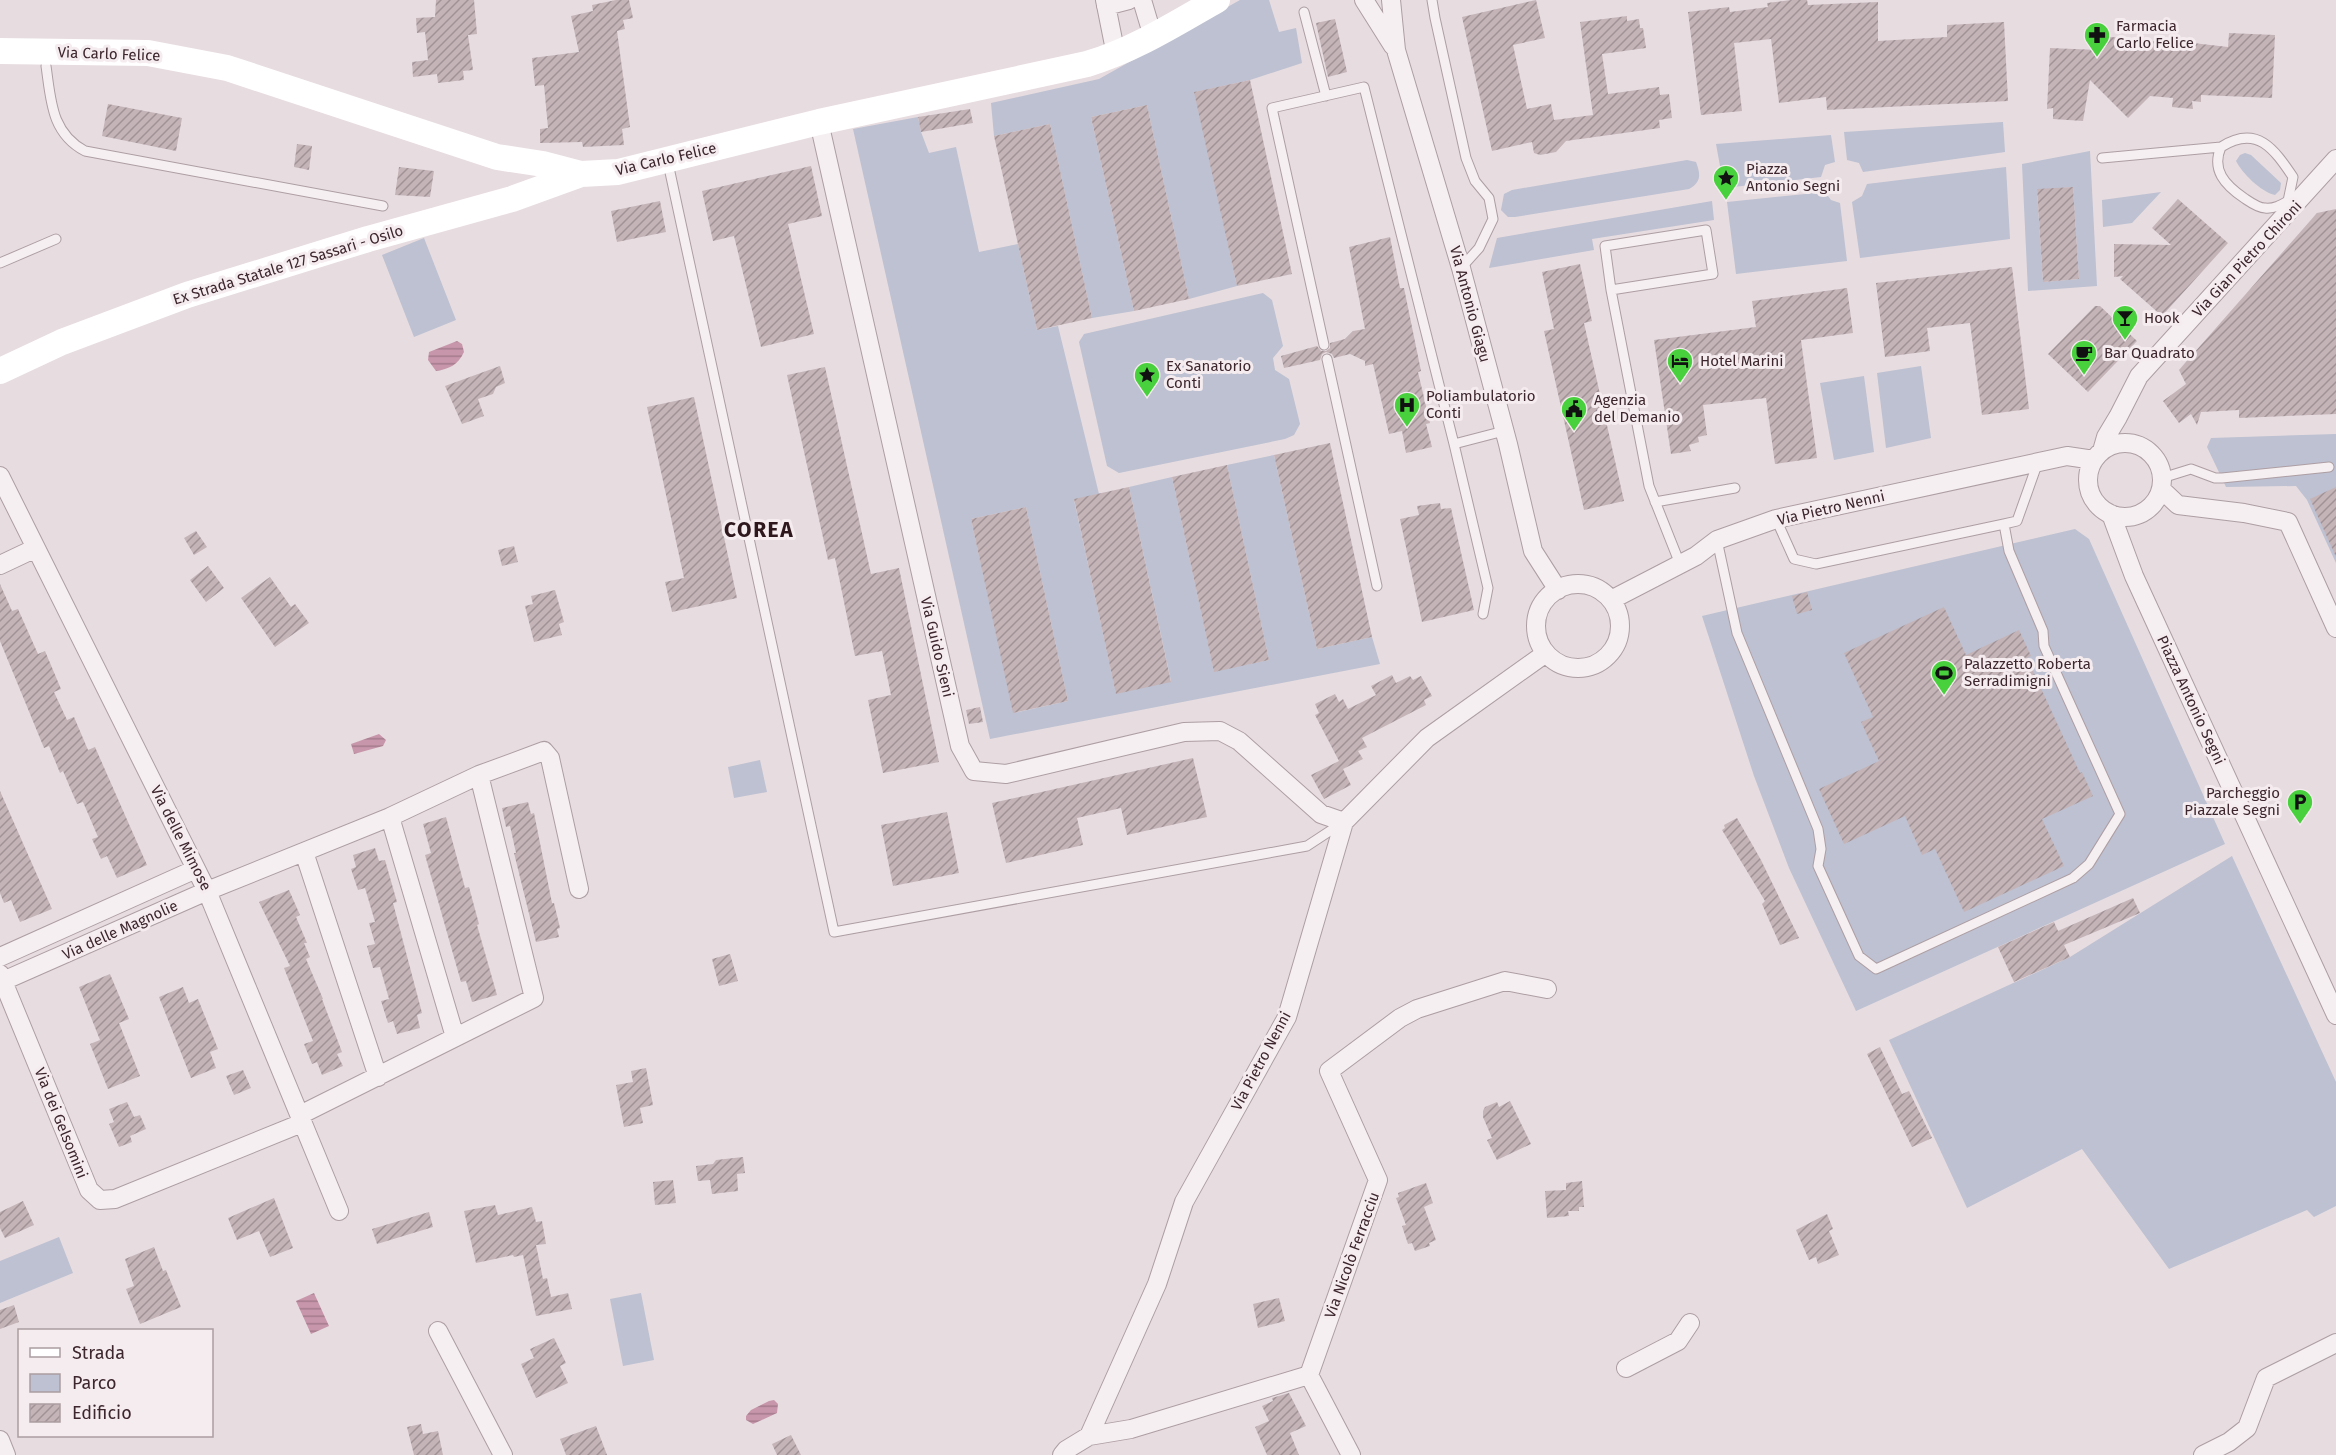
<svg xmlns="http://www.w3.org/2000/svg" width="2336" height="1455" viewBox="0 0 2336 1455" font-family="'Fira Sans',sans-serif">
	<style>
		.green { fill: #bdc1d1; fill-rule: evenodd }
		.water { fill: url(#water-rules) }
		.building { fill: url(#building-hatch) }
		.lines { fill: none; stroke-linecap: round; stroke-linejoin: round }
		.lane-casing { stroke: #ad9ea3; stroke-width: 11 }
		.street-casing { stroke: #ad9ea3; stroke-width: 20 }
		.lane { stroke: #f5eff1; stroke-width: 9 }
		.street { stroke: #f5eff1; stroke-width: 18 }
		.secondary { stroke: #fff; stroke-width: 26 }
		.labels { text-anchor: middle; stroke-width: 6; stroke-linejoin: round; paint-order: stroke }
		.poi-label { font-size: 15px; fill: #3d262d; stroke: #f5ecef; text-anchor: start }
		.street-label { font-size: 15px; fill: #3d262d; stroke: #f5ecef }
		.district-label { font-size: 21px; font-weight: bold; letter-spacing: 1.5px; fill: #2e181e; stroke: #f5ecef }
	</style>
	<defs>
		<pattern id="water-rules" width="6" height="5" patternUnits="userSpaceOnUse" patternTransform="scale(1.5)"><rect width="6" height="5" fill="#c896ab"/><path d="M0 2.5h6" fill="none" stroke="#a47a8c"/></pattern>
		<pattern id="building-hatch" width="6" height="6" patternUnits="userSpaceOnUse" patternTransform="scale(1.5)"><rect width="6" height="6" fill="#c4b4b8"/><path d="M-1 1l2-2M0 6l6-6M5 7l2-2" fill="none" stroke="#a09296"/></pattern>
	</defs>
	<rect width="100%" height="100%" fill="#e7dce0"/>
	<path class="green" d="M1240 0H1269L1279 32 1296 28 1302 63 1250 80 1195 92 1237 286 1189 299 1147 105 1091 117 1134 311 1092 318 1050 124 994 136 991 103 1099 79Z
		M918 117 921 132 929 153 956 147 979 252 1018 244 1037 330 1058 326 1099 494 1074 500 1116 693 1171 681 1129 487 1172 477 1214 671 1269 660 1227 465 1274 455 1317 649 1372 637 1380 664 990 739 853 129ZM1026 507 1068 701 1014 713 971 519Z
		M2003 122 2005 152 1863 172 1859 163 1847 160 1844 132Z
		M1831 135 1835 162 1825 165 1821 177 1724 188 1716 144Z
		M2090 151 2097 286 2028 291 2022 164ZM2073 187 2079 279 2043 282 2037 190Z
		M2245 153 2251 155 2281 183 2280 190 2275 195C2261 192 2242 173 2236 161L2240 155Z
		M1687 160 1696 162C1701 175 1701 182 1689 189L1515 217H1508L1501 210 1504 194 1512 190Z
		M2006 167 2010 239 1860 258 1852 202 1862 196 1867 184Z
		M1825 192 1831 200 1840 203 1847 261 1736 274 1727 202Z
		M2161 192 2132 223 2103 227 2102 200Z
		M1712 201 1714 220 1592 239 1594 250 1489 268 1497 238Z
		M424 238 456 320 414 337 382 255Z
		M1263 293 1272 300 1283 346 1273 358 1275 370 1289 379 1300 424 1294 435 1285 439 1119 473 1107 466 1079 342 1084 334Z
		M1921 366 1931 438 1886 448 1877 373Z
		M1864 376 1874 452 1834 460 1820 383Z
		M2336 434V563L2307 500 2296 486 2226 487 2207 447 2211 438Z
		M2075 529 2089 539 2225 844 1856 1011 1789 868 1754 776 1702 616Z
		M760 760 767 792 734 798 728 767Z
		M2232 856 2336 1082V1206L2314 1217 2307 1210 2169 1269 2082 1149 1967 1208 1889 1040 2070 957Z
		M59 1237 73 1273 0 1303V1261Z
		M641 1293 654 1360 623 1366 610 1299Z"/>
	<path class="water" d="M457 341 462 344 464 352C458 365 449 369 436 371L428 360 429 352Z
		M379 734 386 740 383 746 354 754 351 744Z
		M314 1293 329 1326 311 1334 296 1301Z
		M769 1401 774 1400 778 1404 777 1413 753 1424 746 1420V1416L751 1410Z"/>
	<path class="building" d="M436 0H474L477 34 468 35 473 70 463 71 464 80 438 83 437 74 413 77 412 62 428 60 425 32 417 33 416 18 435 17Z
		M616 0H629L633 18 623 20 625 29 617 31 630 127 622 129 624 145 583 147 582 142 540 143V129L548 128 544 85 535 86 532 58 579 52 571 16 593 11 592 5Z
		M1536 0 1545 38 1513 45 1527 109 1551 104 1554 120 1593 115 1580 22 1627 16V21L1639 19 1640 28H1643L1646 48 1602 54 1608 94 1659 87 1660 95 1669 94 1672 118 1659 120 1660 128 1566 141 1556 152 1540 155 1534 153 1532 142 1492 151 1462 17Z
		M1791 0H1807L1808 5 1878 2V41L1947 37V25L2004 22 2008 101 1827 110 1826 97 1779 103 1771 39 1734 43 1742 111 1701 115 1688 12 1729 7 1730 12 1768 7 1767 3Z
		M1335 19 1347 72 1328 77 1316 23Z
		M2229 33 2275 35 2272 98 2201 95V102L2192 101 2193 109 2172 107 2173 98 2150 96 2128 118 2090 80 2083 121 2053 119V108L2047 109 2050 48 2098 50 2100 36 2166 42 2167 40 2228 47Z
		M1250 80 1292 274 1237 286 1194 92Z
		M108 104 182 118 176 151 102 136Z
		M1147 105 1189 299 1134 311 1091 117Z
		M970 109 973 123 921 132 918 117Z
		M1050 124 1092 318 1037 330 994 136Z
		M297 144 312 146 309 170 294 167Z
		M811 166 822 216 788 224 814 334 761 347 734 236 713 241 702 191Z
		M399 167 434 171 430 197 395 195Z
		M2073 187 2079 279 2043 282 2037 189Z
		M2178 199 2228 243 2162 316 2120 279 2123 276 2114 277V244L2171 245 2152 228Z
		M660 201 666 232 617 242 611 211Z
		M2336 209V414L2239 418V410L2201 412 2197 425 2191 414 2179 423 2163 401 2186 384 2179 370 2317 213Z
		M1390 237 1400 288H1404L1421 371 1418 372 1430 423 1426 424 1432 447 1406 453 1402 431 1389 434 1373 364 1365 366V361L1350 354 1334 358 1332 354 1326 352 1322 354 1320 360 1284 368 1281 356 1317 346 1321 351H1326L1330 348V343L1345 339 1353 331 1365 329 1349 247Z
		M1580 264 1592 321 1584 323 1624 501 1584 510 1544 331 1554 329 1542 272Z
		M2012 267 2029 409 1982 415 1970 323 1927 328 1930 351 1885 357 1876 283Z
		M1847 288 1853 333 1801 340 1817 458 1775 464 1766 398 1703 405 1707 435 1698 437 1699 442 1689 445 1691 451 1671 454 1654 340 1756 327 1752 301Z
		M2095 306H2100L2137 341 2088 392 2048 354Z
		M500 366 505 383 496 387 493 394 478 399 484 416 462 424 445 386Z
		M825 367 871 574 899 568 939 762 883 773 868 700 891 695 882 651 855 656 835 558 828 560 787 375Z
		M694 397 737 598 672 612 665 582 684 578 647 407Z
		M1330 443 1372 637 1317 649 1274 455Z
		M1227 465 1269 660 1214 672 1172 477Z
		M1129 487 1171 682 1116 694 1074 499Z
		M2336 487V557L2310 499Z
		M1440 503 1441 509 1451 508 1474 610 1422 622 1400 519 1419 515 1417 506Z
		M1026 507 1068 701 1013 713 971 519Z
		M196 531 207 547 194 555 184 538Z
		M514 546 518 562 502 566 498 550Z
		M208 566 224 588 206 602 190 580Z
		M270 577 291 607 295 604 309 623 275 647 241 598Z
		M0 584 12 611 18 609 38 654 45 651 61 689 54 692 67 720 74 717 88 750 95 747 147 865 117 878 107 856 101 859 92 839 98 837 83 802 77 804 63 771 60 773 49 746 44 748 0 641Z
		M555 590 564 622 559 624 562 635 534 642 525 606 533 604 531 596Z
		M1807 592 1812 610 1797 614 1792 596Z
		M1944 607 1966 655 2019 630 2031 656 2027 658 2080 773 2082 772 2093 796 2042 819 2064 866 1964 912 1935 849 1922 855 1905 816 1844 844 1819 789 1879 761 1861 722 1873 717 1844 653Z
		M1392 675 1396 683 1410 676 1413 680 1421 676 1432 696 1424 700 1426 705 1362 738 1367 747 1358 751 1363 759 1343 769 1351 785 1324 799 1311 775 1339 761 1315 715 1319 713 1315 704 1335 694 1339 702 1343 699 1348 709 1376 695 1371 686Z
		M980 707 983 722 969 724 966 710Z
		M1193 758 1207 817 1127 835 1121 808 1077 818 1083 845 1006 863 992 803Z
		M0 791 52 909 20 922 11 900 4 903 0 893Z
		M528 802 531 814 534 813 552 903H554L560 928 557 929 559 937 536 942 514 853H516L510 826 506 827 502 808Z
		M947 812 959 873 893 886 881 825Z
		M446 817 465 888 469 887 479 924 477 925 497 995 472 1002 466 981 461 982 425 855 431 853 423 824Z
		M1737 818 1761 860 1799 938 1780 945 1762 904 1765 901 1722 830 1725 828 1724 825Z
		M375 848 379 861 385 860 397 902 393 903 422 1013 417 1015 420 1028 397 1034 393 1021 388 1023 381 1001 389 999 380 967 373 968 367 946 375 944 369 923 375 922 365 888 358 890 351 869 356 867 353 855Z
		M289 890 300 915 296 917 307 943H304L310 957 306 959 323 999H322L342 1052 337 1054 343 1066 322 1075 317 1062 312 1064 304 1044 313 1041 284 968 290 966 259 902Z
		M2133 898 2140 913 2064 945 2070 957 2014 982 1998 947 2054 922 2058 931Z
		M730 954 738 981 719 986 712 959Z
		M110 974 129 1019 119 1023 140 1076 108 1089 90 1044 100 1040 79 987Z
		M183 987 189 1003 198 999 218 1049 210 1052 216 1068 191 1078 159 997Z
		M1880 1047 1902 1094 1909 1091 1932 1138 1912 1147 1867 1054Z
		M646 1068 653 1105 640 1108 643 1123 624 1127 616 1085 633 1082 631 1071Z
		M243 1070 251 1088 234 1095 226 1076Z
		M1510 1101 1531 1144 1497 1160 1487 1140 1492 1138 1483 1117V1111L1485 1107 1497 1102 1499 1107Z
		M127 1102 134 1117 140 1115 146 1129 130 1136 132 1142 119 1147 109 1124 114 1122 109 1109Z
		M743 1157 745 1173 737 1174 738 1191 712 1194 710 1180 698 1181 696 1166 713 1164 716 1160Z
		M673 1180 676 1203 655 1205 653 1182Z
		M1582 1181 1584 1207H1579V1211H1568L1569 1216 1547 1218 1545 1191 1566 1190V1183Z
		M1426 1183 1433 1203 1424 1207 1436 1240 1429 1243 1430 1246 1415 1251 1412 1243 1408 1244 1402 1226 1406 1225 1396 1198 1399 1197 1398 1193Z
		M274 1198 293 1248 270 1257 259 1231 237 1240 228 1218Z
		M23 1201 34 1225 5 1238 0 1228V1212Z
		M495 1205 498 1215 532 1207 536 1222 542 1221 546 1244 536 1245 543 1279 547 1278 551 1297 568 1293 572 1309 536 1316 523 1255 514 1257 513 1255 476 1263 464 1211Z
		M429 1212 433 1227 377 1244 372 1229Z
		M1827 1214 1833 1229 1829 1231 1839 1255 1818 1264 1816 1257 1809 1260 1796 1230Z
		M154 1247 163 1271 166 1270 181 1307 140 1324 126 1289 134 1286 125 1259Z
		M1279 1298 1285 1321 1258 1328 1253 1304Z
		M14 1305 19 1322 0 1329V1310Z
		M554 1338 566 1363 560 1366 568 1383 536 1398 521 1364 534 1358 530 1349Z
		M1289 1393 1306 1426 1290 1433 1299 1455H1267L1255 1427 1269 1421 1262 1406 1273 1401 1272 1398Z
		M421 1424 423 1434 438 1431 443 1455H414L407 1427Z
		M596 1426 607 1455H566L560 1439Z
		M791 1435 801 1455H777L772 1444Z"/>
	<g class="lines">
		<g class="lane-casing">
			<path id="lane" d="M1432 0 1435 18 1466 158 1475 181 1489 198 1493 219 1479 248 1461 268
				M1304 12 1326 96
				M46 66C51 100 51 133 85 151L383 206
				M2102 158 2221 147C2257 124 2274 149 2293 177L2288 201C2281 205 2274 209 2265 208 2258 208 2250 202 2244 198 2225 185 2211 170 2221 147
				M668 163 834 932 1307 846 1342 823
				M1706 230 1713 274 1611 290 1605 246Z
				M0 263 56 239
				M1611 290 1649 486 1680 564
				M1324 345 1272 108 1364 87 1454 444 1488 588 1483 614
				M1327 359 1377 586
				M1454 444 1504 431
				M2162 478 2191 469 2215 478H2222L2329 467
				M1655 502 1735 488
				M1776 519 1794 559 1816 564 2004 524 2017 521 2038 462
				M1717 540 1737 633 1818 829 1821 849 1818 866 1859 956 1876 969 2073 878 2089 864 2120 814 2044 646 2043 631 2009 551 2004 524"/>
		</g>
		<g class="street-casing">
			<path id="street" d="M1105 0 1116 55
				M1142 0 1153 37
				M1364 0 1393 46
				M1391 0 1396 50 1461 268 1508 444 1533 551 1558 590
				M1106 6 1129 0
				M819 122 960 746 974 771 1006 774 1184 732 1220 731 1239 741 1321 814 1344 822
				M2088 480a37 37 0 1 1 74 0a37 37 0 1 1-74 0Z
				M2102 451 2106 437 2118 417 2139 376 2336 159
				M0 476 207 891 339 1211
				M2161 489 2178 505 2244 513 2288 522 2336 628
				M2111 514 2134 576 2336 1015
				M0 565 36 548
				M1536 626a42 42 0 1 1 84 0a42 42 0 1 1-84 0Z
				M1611 600 1696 556 1717 540 1776 519 2067 456 2094 460
				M479 775 544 751 550 758 579 889
				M390 817 455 1037
				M304 852 378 1077
				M0 957 196 869
				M0 974 89 1190 100 1200 115 1199 302 1123
				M3 981 207 891 390 817 479 775 534 998 300 1115
				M438 1331 503 1455
				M1626 1368 1678 1341 1690 1323
				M1309 1375 1378 1180 1329 1071 1400 1018 1417 1009 1505 981 1547 989
				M1089 1436 1131 1429 1309 1375 1351 1455
				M0 1440 6 1455
				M1062 1455 1066 1450 1089 1436 1157 1284 1184 1202 1287 1017 1344 822 1427 738 1546 653
				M2203 1455 2229 1442 2247 1428 2266 1378 2336 1343"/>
		</g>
		<use href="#lane" class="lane"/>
		<use href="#street" class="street"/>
		<path class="secondary" d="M0 51 148 53 227 68 497 157 543 164 581 174 618 172 819 122 1087 64C1134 50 1175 24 1217 0
			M0 371 62 342 187 295 368 239 512 199 581 174"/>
	</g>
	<defs>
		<g id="pharmacy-pin" transform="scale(1.35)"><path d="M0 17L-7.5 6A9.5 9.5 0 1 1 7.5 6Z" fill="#49d03d" stroke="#f5ecef"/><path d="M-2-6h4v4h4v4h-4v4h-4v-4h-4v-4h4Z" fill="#111"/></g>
		<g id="sight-pin" transform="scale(1.35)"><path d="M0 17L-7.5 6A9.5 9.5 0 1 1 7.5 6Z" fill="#49d03d" stroke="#f5ecef"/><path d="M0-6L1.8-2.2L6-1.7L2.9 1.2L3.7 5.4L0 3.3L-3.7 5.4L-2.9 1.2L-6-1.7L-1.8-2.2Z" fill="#111"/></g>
		<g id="bar-pin" transform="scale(1.35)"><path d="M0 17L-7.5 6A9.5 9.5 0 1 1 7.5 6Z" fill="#49d03d" stroke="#f5ecef"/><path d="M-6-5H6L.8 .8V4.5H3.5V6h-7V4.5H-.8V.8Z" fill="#111"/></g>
		<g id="cafe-pin" transform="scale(1.35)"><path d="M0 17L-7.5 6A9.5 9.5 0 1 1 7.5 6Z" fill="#49d03d" stroke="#f5ecef"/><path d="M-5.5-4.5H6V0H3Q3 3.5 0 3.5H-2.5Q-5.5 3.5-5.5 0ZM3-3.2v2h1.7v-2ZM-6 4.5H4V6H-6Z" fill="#111"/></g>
		<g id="hotel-pin" transform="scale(1.35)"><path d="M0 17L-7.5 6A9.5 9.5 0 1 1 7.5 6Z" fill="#49d03d" stroke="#f5ecef"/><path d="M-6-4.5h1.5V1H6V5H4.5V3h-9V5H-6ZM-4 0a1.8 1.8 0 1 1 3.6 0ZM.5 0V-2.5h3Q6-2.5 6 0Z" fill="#111"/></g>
		<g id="hospital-pin" transform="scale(1.35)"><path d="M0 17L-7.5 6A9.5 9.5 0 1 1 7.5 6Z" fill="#49d03d" stroke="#f5ecef"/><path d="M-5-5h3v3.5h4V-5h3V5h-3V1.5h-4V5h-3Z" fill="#111"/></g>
		<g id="civic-pin" transform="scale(1.35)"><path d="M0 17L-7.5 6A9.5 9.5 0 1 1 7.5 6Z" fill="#49d03d" stroke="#f5ecef"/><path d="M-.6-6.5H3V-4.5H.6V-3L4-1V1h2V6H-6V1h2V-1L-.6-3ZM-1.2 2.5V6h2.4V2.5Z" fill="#111"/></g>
		<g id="stadium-pin" transform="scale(1.35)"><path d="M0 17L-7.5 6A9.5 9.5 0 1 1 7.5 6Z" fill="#49d03d" stroke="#f5ecef"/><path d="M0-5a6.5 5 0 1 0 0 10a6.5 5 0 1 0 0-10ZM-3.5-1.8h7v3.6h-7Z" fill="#111"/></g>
		<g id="parking-pin" transform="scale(1.35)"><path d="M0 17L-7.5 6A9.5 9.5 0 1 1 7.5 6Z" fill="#49d03d" stroke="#f5ecef"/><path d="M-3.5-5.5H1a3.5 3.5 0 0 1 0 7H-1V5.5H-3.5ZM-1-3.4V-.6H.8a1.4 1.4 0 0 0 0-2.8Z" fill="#111"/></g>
	</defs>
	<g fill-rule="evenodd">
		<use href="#pharmacy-pin" x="2097" y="35"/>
		<use href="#sight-pin" x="1726" y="178"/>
		<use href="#bar-pin" x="2125" y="318"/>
		<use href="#cafe-pin" x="2084" y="353"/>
		<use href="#hotel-pin" x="1680" y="361"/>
		<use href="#sight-pin" x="1147" y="375"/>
		<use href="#hospital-pin" x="1407" y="405"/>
		<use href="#civic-pin" x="1574" y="409"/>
		<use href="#stadium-pin" x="1944" y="673"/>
		<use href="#parking-pin" x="2300" y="802"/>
	</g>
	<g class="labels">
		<g class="poi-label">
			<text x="2116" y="31">Farmacia<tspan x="2116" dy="17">Carlo Felice</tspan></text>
			<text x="1746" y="174">Piazza<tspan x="1746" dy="17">Antonio Segni</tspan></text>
			<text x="2144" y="323">Hook</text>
			<text x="2104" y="358">Bar Quadrato</text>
			<text x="1700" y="366">Hotel Marini</text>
			<text x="1166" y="371">Ex Sanatorio<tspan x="1166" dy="17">Conti</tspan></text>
			<text x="1426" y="401">Poliambulatorio<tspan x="1426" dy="17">Conti</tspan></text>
			<text x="1594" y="405">Agenzia<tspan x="1594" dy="17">del Demanio</tspan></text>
			<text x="1964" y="669">Palazzetto Roberta<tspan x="1964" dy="17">Serradimigni</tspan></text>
			<text x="2280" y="798" text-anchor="end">Parcheggio<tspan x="2280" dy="17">Piazzale Segni</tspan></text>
		</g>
		<g class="street-label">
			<text transform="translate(109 54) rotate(2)" y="5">Via Carlo Felice</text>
			<text transform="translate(666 159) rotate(-13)" y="5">Via Carlo Felice</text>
			<text transform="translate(2247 259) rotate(-47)" y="5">Via Gian Pietro Chironi</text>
			<text transform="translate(288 265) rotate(-17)" y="5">Ex Strada Statale 127 Sassari - Osilo</text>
			<text transform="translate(1470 304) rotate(75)" y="5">Via Antonio Giagu</text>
			<text transform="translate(1831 508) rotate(-13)" y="5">Via Pietro Nenni</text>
			<text transform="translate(937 647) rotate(77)" y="5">Via Guido Sieni</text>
			<text transform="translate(2191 700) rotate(65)" y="5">Piazza Antonio Segni</text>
			<text transform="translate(181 838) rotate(63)" y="5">Via delle Mimose</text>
			<text transform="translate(120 930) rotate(-24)" y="5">Via delle Magnolie</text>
			<text transform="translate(1261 1061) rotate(-62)" y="5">Via Pietro Nenni</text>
			<text transform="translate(61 1123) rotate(68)" y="5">Via dei Gelsomini</text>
			<text transform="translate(1352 1255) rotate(-70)" y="5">Via Nicolò Ferracciu</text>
		</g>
		<g class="district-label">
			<text x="759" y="537">COREA</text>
		</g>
	</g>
	<rect x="18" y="1329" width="195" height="108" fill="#f5ecef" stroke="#ab9da1" stroke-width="1.5"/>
	<rect x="30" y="1348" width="30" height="9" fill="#ffffff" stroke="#ab9da1" stroke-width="1.5"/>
	<text x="72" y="1359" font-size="18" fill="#3d262d">Strada</text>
	<rect x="30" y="1374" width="30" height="18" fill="#bdc1d1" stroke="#ab9da1" stroke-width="1.5"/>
	<text x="72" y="1389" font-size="18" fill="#3d262d">Parco</text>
	<rect x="30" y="1404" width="30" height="18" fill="url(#building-hatch)" stroke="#ab9da1" stroke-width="1.5"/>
	<text x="72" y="1419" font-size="18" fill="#3d262d">Edificio</text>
</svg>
